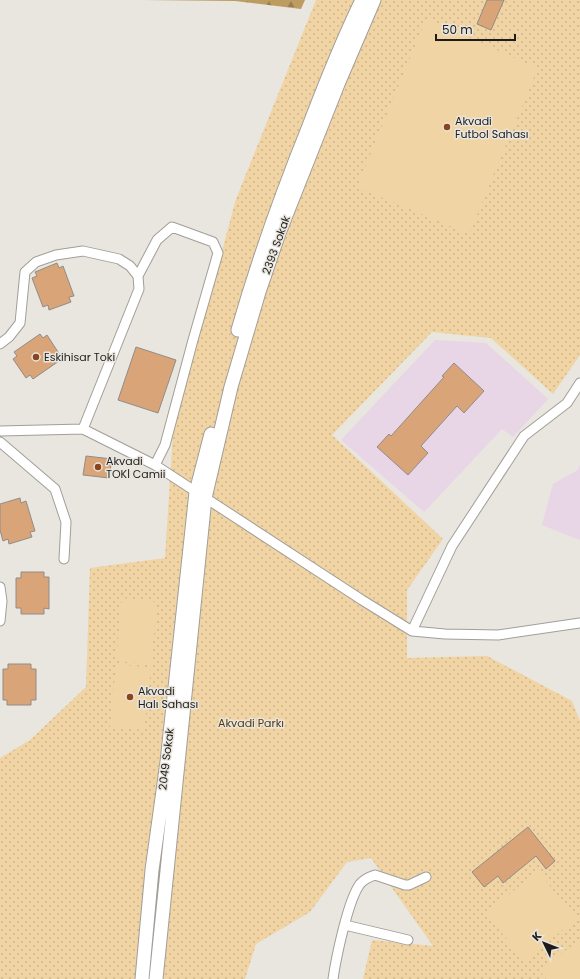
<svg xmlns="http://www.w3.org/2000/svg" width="580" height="979" viewBox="0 0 580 979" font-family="Poppins,sans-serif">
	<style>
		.education { fill: #e8d5e5 }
		.forest { fill: url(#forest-firs) }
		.park { fill: url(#park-dots) }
		.pitch { fill: #f1d4a3 }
		.building { fill: #d9a478; stroke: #918c88 }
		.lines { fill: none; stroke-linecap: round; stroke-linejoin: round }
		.street-casing { stroke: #a29e99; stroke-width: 11 }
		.secondary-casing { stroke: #a29e99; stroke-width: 15 }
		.street { stroke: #fff; stroke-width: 9 }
		.secondary { stroke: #fff; stroke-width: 13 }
		.poi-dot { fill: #8a451d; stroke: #e9e5df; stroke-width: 1.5 }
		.labels { text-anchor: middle; stroke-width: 3; stroke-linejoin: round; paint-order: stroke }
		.poi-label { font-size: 11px; fill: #1d1c1a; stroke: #e9e5df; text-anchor: start }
		.street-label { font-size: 11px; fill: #1d1c1a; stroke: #e9e5df }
		.park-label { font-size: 11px; fill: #523a09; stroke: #e9e5df }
	</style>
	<defs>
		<pattern id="forest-firs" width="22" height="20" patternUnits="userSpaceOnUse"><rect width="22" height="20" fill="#bd9c61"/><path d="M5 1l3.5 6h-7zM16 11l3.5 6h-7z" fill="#997e4f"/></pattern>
		<pattern id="park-dots" width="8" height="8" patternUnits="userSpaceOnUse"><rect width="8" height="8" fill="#f1d4a3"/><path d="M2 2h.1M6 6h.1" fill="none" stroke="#ceb58c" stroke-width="1.8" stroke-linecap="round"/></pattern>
	</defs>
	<rect width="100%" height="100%" fill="#e9e5df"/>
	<path class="education" d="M435 340 486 343 548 399 513 437 502 429 424 512 341 440Z
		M580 465V540L542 525 553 484 578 470Z"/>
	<path class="forest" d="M143 0H305L301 9 235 1Z"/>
	<path class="park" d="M316 0H580V355L553 394 491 338 432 332 332 435 443 539 407 590V658L487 656 572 701 580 721V979H363L372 940 433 946 371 858 347 862 310 912 256 944 245 979H0V758L30 740 86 687 90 568 165 558 173 433 236 199Z"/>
	<path class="pitch" d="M426 19 538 68 469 234 357 187Z
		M122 598 157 602 151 664 116 661Z
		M116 664 151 668 144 730 110 727Z
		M538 871 576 919 524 961 486 913Z
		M580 939V979H546L540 971Z"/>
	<path class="building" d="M487 0H504L491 30 477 24Z
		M57 263 59 268 63 266 74 296 69 297 71 302 49 310 48 305 43 307 32 278 37 276 35 272Z
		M40 334 43 338 47 335 60 355 56 358 59 361 33 379 30 375 26 378 13 359 17 356 14 352Z
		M136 347 176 360 158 413 118 400Z
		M454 363 484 391 464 413 457 406 421 446 428 453 408 475 377 447 389 434 391 436 444 377 442 376Z
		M86 456 112 459 109 478 83 475Z
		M20 498 21 503 26 501 35 531 30 532 32 537 9 544 8 539 3 541 0 530V504Z
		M21 572H44V577H49V609L44 608V614H21V608H16V578H21Z
		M8 664H31V669H36V700H31V705H7V700H3V669H8Z
		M528 827 555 861 546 869 536 856 503 883 498 876 484 887 472 872Z"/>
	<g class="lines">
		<g class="street-casing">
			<path id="street" d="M138 276 157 240 172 227 213 242 218 253 193 340 165 445 155 465
				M0 344 9 337 20 323 25 272 36 262 56 255 83 251 119 259 130 266 138 276 139 289 83 429
				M0 431 83 429 155 465 362 600 412 631 445 634 498 635 580 623
				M0 442 55 489 66 522 64 559
				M0 587 2 601 0 621
				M412 631 452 546 524 436 567 403 580 383
				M345 925 408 940
				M333 979C336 958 348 900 360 884 364 879 369 877 375 875L405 885H409L426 877"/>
		</g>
		<g class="secondary-casing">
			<path id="secondary" d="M238 330C258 260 282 193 309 126 325 84 342 41 362 0
				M142 979 152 870 167 762 196 492 211 434
				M156 979 205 498 231 387 259 292 279 233 338 84 374 0"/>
		</g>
		<use href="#street" class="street"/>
		<use href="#secondary" class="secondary"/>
	</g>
	<g class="poi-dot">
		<circle cx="447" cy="127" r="4"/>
		<circle cx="36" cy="357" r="4"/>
		<circle cx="98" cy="467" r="4"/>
		<circle cx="130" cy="697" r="4"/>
	</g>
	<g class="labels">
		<g class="poi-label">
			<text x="455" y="125">Akvadi<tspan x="455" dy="13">Futbol Sahası</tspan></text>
			<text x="44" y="361">Eskihisar Toki</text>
			<text x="106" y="465">Akvadi<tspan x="106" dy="13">TOKİ Camii</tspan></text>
			<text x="138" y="695">Akvadi<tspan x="138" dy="13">Halı Sahası</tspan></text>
		</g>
		<g class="street-label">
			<text transform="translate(276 245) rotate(-70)" y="4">2393 Sokak</text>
			<text transform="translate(166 759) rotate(-83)" y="4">2049 Sokak</text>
		</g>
		<g class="park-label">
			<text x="251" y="727">Akvadi Parkı</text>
		</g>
	</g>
	<g transform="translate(544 943) rotate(313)" stroke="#e9e5df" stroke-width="3" paint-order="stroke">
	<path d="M0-3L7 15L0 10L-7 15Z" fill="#1d1c1a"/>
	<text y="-6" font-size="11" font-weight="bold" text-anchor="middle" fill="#1d1c1a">K</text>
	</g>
	<path d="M436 34v6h79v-6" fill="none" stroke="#1d1c1a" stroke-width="2"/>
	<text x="442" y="34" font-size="12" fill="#1d1c1a" stroke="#e9e5df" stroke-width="3" paint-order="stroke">50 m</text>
</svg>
